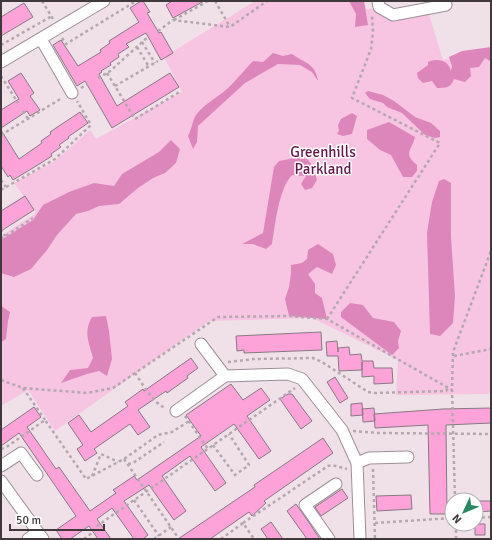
<svg xmlns="http://www.w3.org/2000/svg" width="492" height="540" viewBox="0 0 492 540" font-family="Signika,sans-serif">
	<style>
		.green { fill: #f7c4e2 }
		.forest { fill: #dd86bb }
		.building { fill: #fda3da; stroke: #877981 }
		.lines { fill: none; stroke-linecap: round; stroke-linejoin: round }
		.street-casing { stroke: #9d8f97; stroke-width: 13 }
		.path { stroke: #b4a8af; stroke-width: 2.5; stroke-dasharray: 3 3; stroke-linecap: butt }
		.street { stroke: #fff; stroke-width: 11 }
		.labels { text-anchor: middle; stroke-width: 3; stroke-linejoin: round; paint-order: stroke }
		.park-label { font-size: 15px; fill: #62154b; stroke: #fff }
	</style>
	<rect width="100%" height="100%" fill="#f0e1e9"/>
	<path class="green" d="M255 1H364L366 9 428 11 443 60 491 50V394L396 395 398 360 312 318 209 321 55 431 28 390 1 406V236L36 213 14 183 55 161 90 130 96 139 182 92 164 57Z"/>
	<path class="forest" d="M349 1H364L368 25 355 27 356 14Z
		M491 47V60L490 61 485 58 479 67 470 68 471 76 465 82 454 79C451 88 445 88 437 88L432 81 423 83 418 78 417 73 428 65V62C438 58 448 60 451 71L452 66 449 57 462 51Z
		M273 53 283 56 292 54C306 64 315 63 318 81L312 72 300 65 278 64 245 83 198 126 197 142 193 149 188 136C192 129 192 121 196 115 204 104 217 98 227 89 237 80 244 70 253 61L263 62Z
		M368 91 383 95 394 101 415 117 431 123 440 131V137L435 138 425 135 402 113 387 107 383 103 370 99 365 93Z
		M352 113 357 116 352 134 343 136 337 134 339 131 338 125 341 119Z
		M389 122 415 137C411 152 403 153 417 165V171L412 177H403L391 155 380 150 367 139V130Z
		M171 140 180 149 176 163 165 173 153 178 138 188 119 204 99 206 88 211 76 214 57 235 47 250 31 269 14 277 1 273V240L33 220 43 205 69 192 94 183 114 186 122 174 159 152Z
		M295 158 307 159 312 165 317 180 312 188 305 190 301 184 306 176 292 175C279 188 275 225 272 244L266 249 253 244H242L263 233 274 167 279 161Z
		M444 179 451 183V237L455 296 453 323 440 336 430 334 427 233 432 202 439 181Z
		M318 244 333 254 336 265 332 274 317 267 308 274 315 284V293L322 298 327 319 289 316 285 299 289 287 291 273V265L302 263 307 259 308 250Z
		M350 303 363 305 373 318 394 322 401 331 398 341 399 348 392 355 341 317V312Z
		M1 306 10 312 8 321 6 339 1 342Z
		M106 316 109 331 112 359 107 376 99 371 87 374 61 383 70 370 88 368 93 358C89 342 83 332 92 317Z"/>
	<path class="building" d="M141 1H143L150 12 147 13 159 33 161 32 173 53 161 60 146 33 126 44 129 47 118 54 119 57 110 63 111 65 101 71 102 72 99 74 117 106 170 73 179 87 112 128 85 81 77 86 53 45 61 40 78 66 101 52 100 50 110 43 109 41 139 22 130 8Z
		M172 1H204L173 18 166 5Z
		M24 3 33 17 1 36V17Z
		M21 73 34 93 30 96 40 110 30 116 27 111 1 128V110L19 99 8 81Z
		M80 112 88 123 68 137 69 138 59 145 61 147 51 154 52 156 41 163 13 180 10 175 8 177 1 166V130L19 159 42 143 41 141 51 134 50 132Z
		M25 196 34 210 1 231V211Z
		M321 332 322 350 244 353V350L237 351 236 336Z
		M337 341 338 352V348L349 347 350 355 361 354 362 361H373L374 368H392L393 383 374 384V376L362 377V362V370L339 371 338 356H327L326 342Z
		M191 358 198 368 187 376 188 378 167 393 166 391 138 410 150 427 138 435 130 424 94 449 97 453 85 461 77 449 83 445 68 423 79 415 91 432 128 406 125 402 143 389 144 391Z
		M335 377 348 398 340 403 327 382Z
		M231 384 243 400 261 388 270 400 247 416 271 451 259 459 234 424 201 447 226 483 215 491 190 456 162 476 186 511 174 520 149 485 124 501 148 535 143 539H134L112 508 97 519 111 539H98L89 526 70 539H62L56 530 76 516 19 433 1 446V430L34 407 41 417 27 427 56 469 59 467 90 511 116 493 113 490 134 476 137 480 201 436 186 415Z
		M288 394H292L312 421 301 429 280 399Z
		M362 403 363 415 351 416V404Z
		M374 408 375 421 363 422 362 409Z
		M491 408V423L446 425 447 514H430L428 425 375 428 374 414 443 409Z
		M323 438 333 453 264 501 266 503 252 516 249 512 210 539H178L255 487 254 485Z
		M342 489 348 498 321 516 315 507Z
		M411 495 412 509 377 511 376 496Z
		M476 501H491V511L476 512Z
		M296 504 310 524 320 539H307L287 511Z
		M271 522 283 539H268L261 529Z
		M475 524H485V535H475Z"/>
	<g class="lines">
		<g class="street-casing">
			<path id="street" d="M378 1 379 7 393 15 446 5
				M41 39 72 93
				M1 62 104 1
				M201 344 225 376
				M176 411 225 376 288 374 302 379 342 430 357 463 360 539
				M357 463 369 458 408 457
				M1 466 21 453 37 475
				M1 481 43 539
				M28 539 38 532
				M329 539 305 505 336 484"/>
		</g>
		<path class="path" d="M42 1 53 19
			M215 1 230 27
			M174 20 208 1
			M158 31 173 20 230 27 267 1
			M62 38 66 44 136 1
			M142 42 155 63
			M1 45 52 16
			M137 47 149 67
			M107 73 135 119 181 91
			M1 76 18 103
			M98 78 109 72 149 36
			M115 86 158 61
			M81 88 88 84
			M23 111 28 119
			M1 135 62 98
			M1 180 6 187
			M1 190 55 159 91 125 77 101
			M1 229 5 236
			M1 239 33 218
			M327 319 440 143 352 98 371 49 373 32 372 16
			M454 356 491 349
			M228 362 255 359 313 358 322 362 368 392 375 393 446 391 448 388
			M135 373C142 383 154 405 166 408
			M1 380 23 388 87 393 113 388 218 317 289 316 327 319 452 390
			M23 388 45 420
			M185 416 208 449
			M353 431 379 433 491 434
			M213 445 235 475 249 465 229 434
			M1 449 8 446 45 420 86 479 124 459 158 435 172 432 189 421
			M124 459 179 539
			M128 464 133 463 164 442
			M373 469 375 539
			M92 476 101 454 118 462
			M134 500 159 536
			M455 500 452 390 453 352 491 251
			M476 518 491 517
			M243 523 328 466 332 465 347 469
			M375 523 452 518
			M456 524V539
			M84 539 92 533 96 527 107 519 295 388
			M154 539 171 527
			M221 539 243 523 254 539"/>
		<use href="#street" class="street"/>
	</g>
	<g class="labels">
		<g class="park-label">
			<text x="323" y="157">Greenhills<tspan x="323" dy="17">Parkland</tspan></text>
		</g>
	</g>
	<rect width="492" height="540" fill="none" stroke="#3f393c" stroke-width="4"/>
	<g transform="translate(464 512) rotate(226)"><circle r="19" fill="#ffffff" stroke="#b2b0b1"/>
	<path d="M0-3L7 15L0 10L-7 15Z" fill="#268963"/>
	<text y="-6" font-size="11" font-weight="bold" text-anchor="middle" fill="#3f393c">N</text>
	</g>
	<path d="M10 524v6h94v-6" fill="none" stroke="#3f393c" stroke-width="2"/>
	<text x="16" y="524" font-size="12" fill="#3f393c" stroke="#ffffff" stroke-width="3" paint-order="stroke">50 m</text>
</svg>
